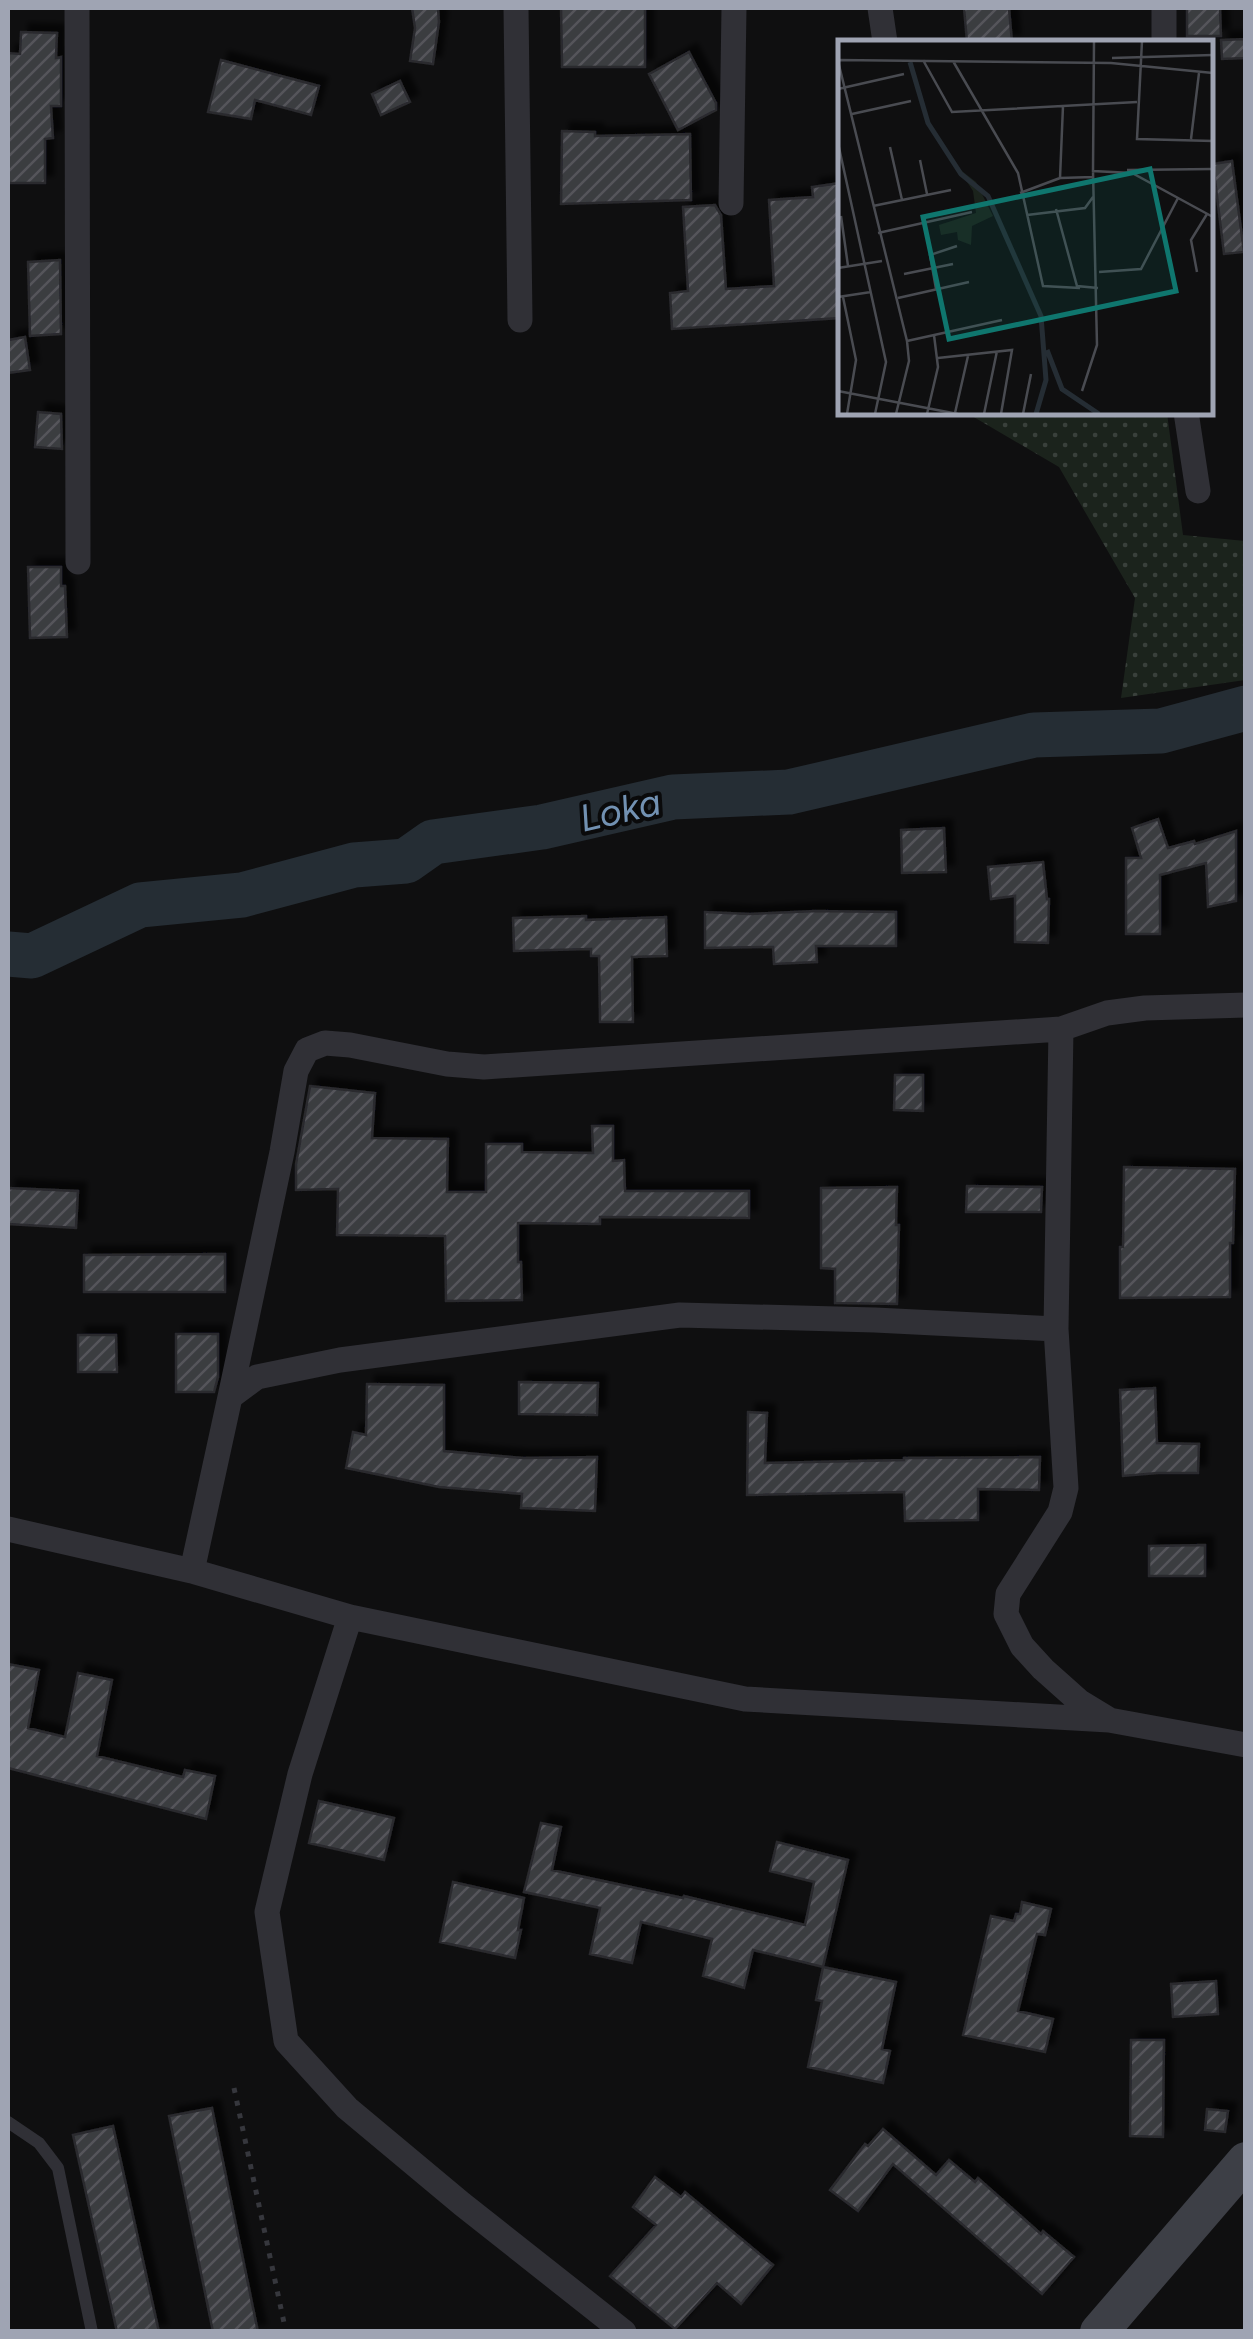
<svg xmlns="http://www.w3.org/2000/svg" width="1253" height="2339" viewBox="0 0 1253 2339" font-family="Figtree,sans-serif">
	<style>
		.grass { fill: url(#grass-dots) }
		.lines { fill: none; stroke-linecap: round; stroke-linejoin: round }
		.river { stroke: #252d34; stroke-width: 45 }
		.building { fill: url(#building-hatch); stroke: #29292d; stroke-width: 2.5; filter: url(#shadow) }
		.path { stroke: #36373d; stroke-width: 5; stroke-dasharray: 5 8; stroke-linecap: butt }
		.lane { stroke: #303036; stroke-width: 12 }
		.street { stroke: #303036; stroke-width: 25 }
		.secondary { stroke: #3d3f46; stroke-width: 38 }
		.labels { text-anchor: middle; stroke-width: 8; stroke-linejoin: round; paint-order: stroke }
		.water-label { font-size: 38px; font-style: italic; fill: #7291b2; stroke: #0a0a0b }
		.inset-river { fill: none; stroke: #252d34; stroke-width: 5 }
		.inset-road { fill: none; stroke: #494b51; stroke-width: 2.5 }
		.view { fill: #0f766e; fill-opacity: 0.15; stroke: #0f766e; stroke-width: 5 }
		.inset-edge { fill: none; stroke: #9fa4b3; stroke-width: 5 }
	</style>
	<defs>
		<pattern id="grass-dots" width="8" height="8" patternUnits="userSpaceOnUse" patternTransform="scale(2.5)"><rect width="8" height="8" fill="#1b231c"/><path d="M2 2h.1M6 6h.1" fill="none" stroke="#39403b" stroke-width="1.8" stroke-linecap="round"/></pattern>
		<pattern id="building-hatch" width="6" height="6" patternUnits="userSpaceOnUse" patternTransform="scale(2.5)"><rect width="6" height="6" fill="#3b3c41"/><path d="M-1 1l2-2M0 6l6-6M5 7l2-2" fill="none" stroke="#54555a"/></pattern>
		<filter id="shadow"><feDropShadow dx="8" dy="-8" stdDeviation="2.5" flood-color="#0009"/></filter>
	</defs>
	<rect width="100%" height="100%" fill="#0f0f10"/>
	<path class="grass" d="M878 412 1167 413 1183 535 1245 541V680L1121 698 1135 598 1059 467 972 416Z"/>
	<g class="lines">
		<path class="river" d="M8 954 32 956 140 905 242 895 354 865 406 861 433 842 542 827 673 797 789 792 1034 735 1161 731 1246 708"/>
	</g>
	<path class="building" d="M412 8H438L439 22 433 64 410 61 415 28Z
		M561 8H645V67H562Z
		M964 8H1009L1012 42H967Z
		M1187 8H1220L1221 36H1187Z
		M21 32 57 33 56 58 61 57V106H51L53 138 45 139V183H8V53L20 54Z
		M1246 39V58L1222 59 1221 40Z
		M689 52 716 103V110L678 130 649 74Z
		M221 60 319 86 311 115 255 100 251 119 208 112Z
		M400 81 410 102 381 115 372 94Z
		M562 131 595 132V136L690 134 691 200 561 204Z
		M1232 161 1244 252 1224 254 1213 164Z
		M840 183V318L672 329 670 293 688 291 683 207 715 205 721 215 726 289 774 286 769 200 813 197 812 187Z
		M60 260 61 334 30 336 28 262Z
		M25 337 30 370 8 373V340Z
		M38 412 61 414 62 449 35 447Z
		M28 567H61V586H65L67 637 30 638Z
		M1158 819 1168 848 1194 841 1195 844 1236 831V901L1208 907 1206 863 1160 875V934H1126V858H1141L1132 828Z
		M944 828 946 872 902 873 901 830Z
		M1043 862 1047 899H1049L1048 943 1015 942V896L991 899 988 867Z
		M815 911 896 912V946H816L817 962 774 964 773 947 705 948V912L750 914Z
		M586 916V920L666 917 667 956 632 957 633 1022H600L599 956H591V949L514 951 513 918Z
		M895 1075H923V1111L894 1110Z
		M310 1086 375 1093 372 1138 448 1139 447 1192H486V1144H522V1152L593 1153 592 1126H613V1161L624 1160 625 1191H749V1218L600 1217V1224L518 1223V1262H521L522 1300 446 1301 445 1236 337 1235 338 1189 296 1190V1164Z
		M1124 1167 1235 1169 1233 1243H1230V1297L1120 1298V1247H1123Z
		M967 1186 1042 1187 1041 1212H966Z
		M897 1187 896 1225H899L897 1304 835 1303V1269L821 1268V1188Z
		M8 1188 78 1191 76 1228 8 1224Z
		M225 1254V1292H84V1255Z
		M176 1334H218V1377L214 1392H176Z
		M78 1335H116L117 1372H78Z
		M519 1382 598 1383 597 1415 519 1414Z
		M367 1384 444 1385V1451L523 1458 597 1457 595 1511 521 1508 522 1494 439 1487 346 1468 353 1432 366 1435Z
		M1155 1388 1157 1443 1199 1444 1198 1473H1158L1123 1476 1120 1390Z
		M748 1412 767 1413 765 1463 904 1460V1458L1040 1457 1039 1490 978 1489V1520L905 1521 904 1492 747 1495Z
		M1205 1545V1576H1149V1546Z
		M8 1664 39 1670 28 1728 65 1737 78 1673 112 1680 97 1756 183 1777 185 1770 215 1776 206 1819 8 1768Z
		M319 1801 394 1818 384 1860 309 1843Z
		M541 1823 561 1827 552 1870 683 1898 684 1896 805 1925 814 1882 770 1871 777 1842 848 1860 823 1967 753 1950 744 1988 703 1976 712 1939 641 1922 632 1963 590 1954 600 1908 524 1892Z
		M453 1882 524 1898 518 1930H521L515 1958 440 1942Z
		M1022 1902 1051 1909 1045 1935 1037 1934 1018 2011 1053 2019 1045 2052 963 2035 991 1916 1014 1921 1016 1914H1020Z
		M823 1967 896 1982 882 2049 890 2051 883 2083 808 2067 822 2001 816 2000Z
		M1216 1981 1218 2014 1173 2017 1171 1984Z
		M1131 2040H1164L1163 2137 1130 2136Z
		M212 2108 258 2332H213L169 2116Z
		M1207 2109 1228 2111 1225 2132 1205 2130Z
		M113 2126 159 2332H117L73 2135Z
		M883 2129 936 2175 949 2160 975 2182 978 2178 1041 2234 1043 2231 1074 2257 1042 2294 893 2164 858 2211 830 2190 865 2144 868 2146Z
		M655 2177 681 2197 685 2192 773 2265 741 2304 717 2283 675 2329 610 2276 656 2225 633 2207Z"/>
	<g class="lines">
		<path class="path" d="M234 2088 286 2332"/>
		<path class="lane" d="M8 2122 39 2143 58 2168 92 2332"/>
		<path class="street" d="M77 8 78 562
			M516 8 520 320
			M880 8 885 42
			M1164 8V42
			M731 203 734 8
			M1186 412 1198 491
			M1061 1029 1056 1329 1066 1488 1060 1512 1008 1594 1006 1614 1022 1646 1043 1669 1080 1702 1108 1719
			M230 1397 282 1152 296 1071 307 1050 325 1043 350 1045 447 1064 484 1067 1061 1029 1107 1013 1145 1008 1246 1005
			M8 1529 192 1571 350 1617 745 1699 1109 1720 1246 1745
			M192 1571 230 1397 257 1377 340 1360 680 1315 875 1320 1056 1329
			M350 1617 300 1774 267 1912 286 2041 347 2108 462 2204 624 2332"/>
		<path class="secondary" d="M1099 2332 1246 2161"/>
	</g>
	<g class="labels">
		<g class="water-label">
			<text transform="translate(620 810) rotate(-13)" y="13">Loka</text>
		</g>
	</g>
	<g transform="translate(838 40)">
		<rect width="375" height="375" fill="#0f0f10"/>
		<path d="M120 128 138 142 155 176 134 186 133 205 120 200 119 192 103 195 101 185 138 173 135 151Z" fill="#1b231c"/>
		<path class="inset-river" d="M72 22 90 83 123 134 150 156 203 276 208 340 198 374M209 310 224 349 261 374"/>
		<path class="inset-road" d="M256 1 255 131 294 133 375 177M304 1 299 99 375 101M274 18 375 15M0 20 273 23 375 33M85 20 114 72 299 62M0 21 69 301 71 321 58 374M115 21 180 133 205 246 242 248M0 49 66 34M14 74 73 61M353 99 361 33M0 103 48 322 37 374M52 107 64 160M82 120 89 154M289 130 375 129M222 138 255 137M182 153 222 138 225 66M35 166 113 150M218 169 239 246 260 248M189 175 247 168 255 157M3 176 10 226M40 193 134 172M0 228 44 221M261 232 303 229 340 158M359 232 353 200 369 174M66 234 115 224M98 249 92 215 119 206M0 257 33 252M5 257 18 320 9 374M60 258 131 242M69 301 164 280M100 318 174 310 163 374M0 351 120 374M244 351 259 305 255 131M117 373 130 316M89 374 100 327 96 295M146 374 159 311M185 374 193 334"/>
		<path class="view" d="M312 129 338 251 111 299 85 177Z"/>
		<rect width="375" height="375" class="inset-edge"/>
	</g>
	<rect width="1253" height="2339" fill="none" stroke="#9fa4b3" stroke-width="20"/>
</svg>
